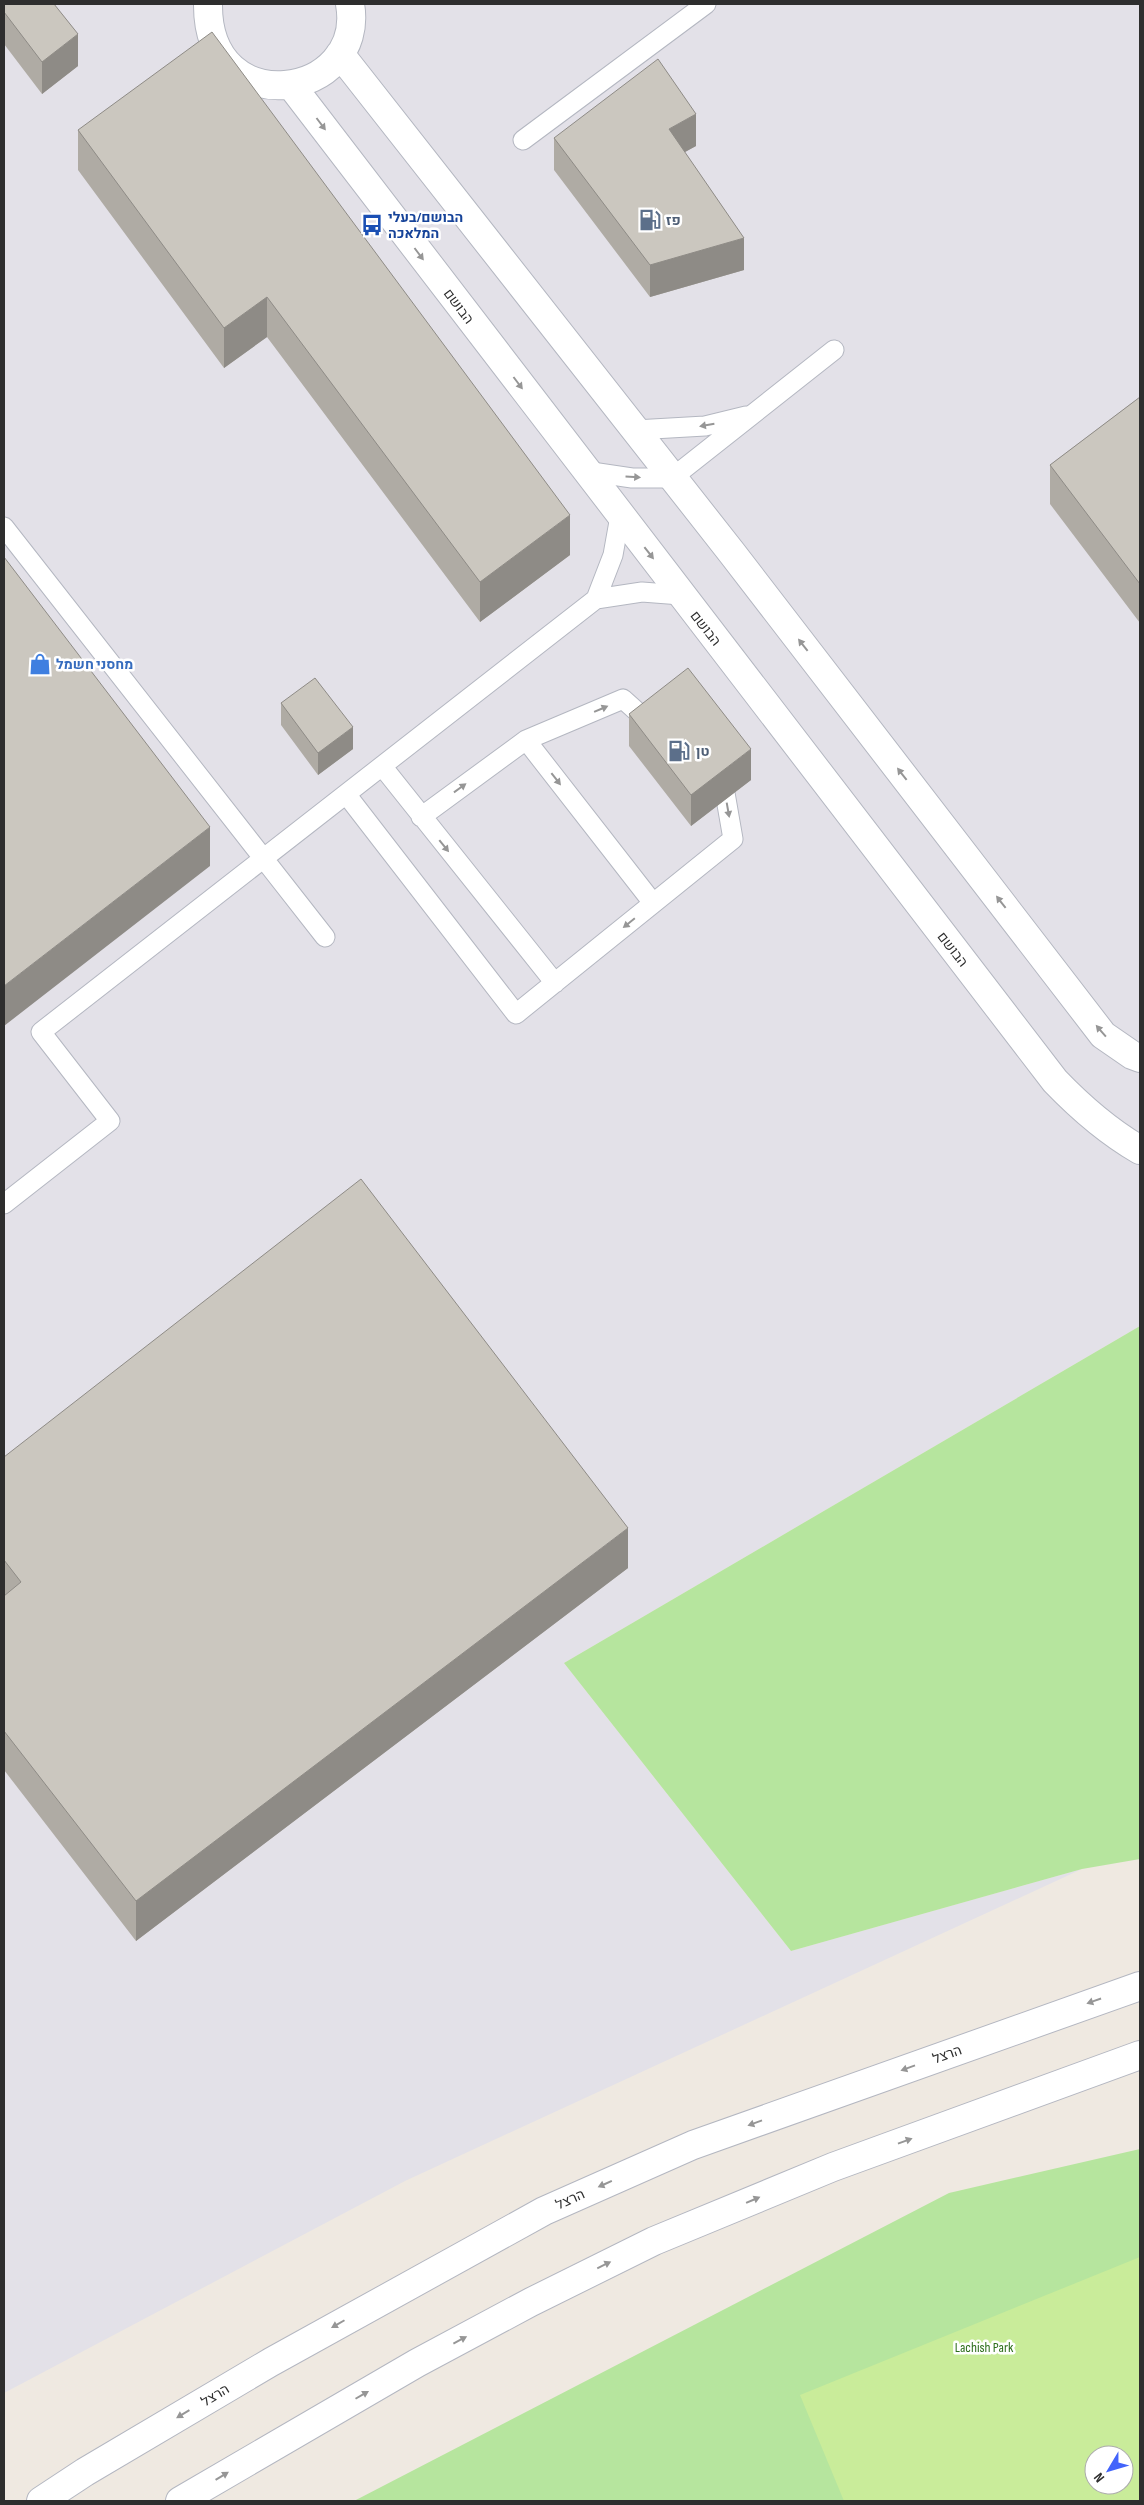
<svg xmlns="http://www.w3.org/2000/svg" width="1144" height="2505" viewBox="0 0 1144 2505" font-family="'Sofia Sans Condensed',Heebo,sans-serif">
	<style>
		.industrial { fill: #e3e1e8 }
		.green { fill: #b6e59e; fill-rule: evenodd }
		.pitch { fill: #c9ec9a; fill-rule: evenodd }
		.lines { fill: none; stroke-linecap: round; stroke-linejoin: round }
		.lane-casing { stroke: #b4b7c1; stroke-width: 21 }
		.secondary-casing { stroke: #b4b7c1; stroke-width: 30 }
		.lane { stroke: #fff; stroke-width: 19 }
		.secondary { stroke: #fff; stroke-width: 28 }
		.wall { fill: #afaba4 }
		.shaded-wall { fill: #8e8b86 }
		.building { fill: #cbc7bf; stroke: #8e8b86 }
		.oneway { fill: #969696 }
		.labels { text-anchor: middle; stroke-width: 5; stroke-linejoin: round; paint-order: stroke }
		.transit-label { font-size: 14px; font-weight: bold; fill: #164399; stroke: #fff; text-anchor: start }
		.service-label { font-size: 14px; font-weight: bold; fill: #4e5e75; stroke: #fff; text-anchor: start }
		.street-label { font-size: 14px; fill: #2e2e2e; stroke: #fff }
		.shop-label { font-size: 14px; font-weight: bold; fill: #366cbe; stroke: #fff; text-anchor: start }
		.park-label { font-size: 14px; fill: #2c6e1b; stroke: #fff }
	</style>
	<rect width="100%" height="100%" fill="#efe9e1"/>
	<path class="industrial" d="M4 4H1140V1326L564 1663 791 1951 1082 1869 405 2181 4 2393Z"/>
	<path class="green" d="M1140 1326V1859L1082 1869 791 1951 564 1663Z
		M1140 2149V2501H354L949 2193ZM1094 2455H1124V2485H1094Z"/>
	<path class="pitch" d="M1140 2257V2501H844L800 2395ZM1094 2455H1124V2485H1094Z"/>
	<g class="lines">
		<g class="lane-casing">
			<path id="lane" d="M523 140 706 4
				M635 430 705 426 746 416
				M585 471 632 478H672L834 350
				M4 527 325 937
				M596 599 613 555 620 516
				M526 740 653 903
				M382 766 555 983
				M346 794 516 1014 733 839 725 793 711 781
				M421 817 526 740 623 699 653 726
				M4 1204 110 1121 41 1032 596 599 642 592 681 595"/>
		</g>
		<g class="secondary-casing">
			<path id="secondary" d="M208 4C207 125 367 99 350 4
				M340 54 732 553 1103 1035 1132 1055 1140 1058
				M291 85 1055 1081C1081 1108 1107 1131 1140 1150
				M41 2501 85 2472 271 2362 544 2211 693 2145 1140 1986
				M180 2501 417 2363 531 2302 654 2241 833 2167 1140 2055"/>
		</g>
		<use href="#lane" class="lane"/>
		<use href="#secondary" class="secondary"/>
	</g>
	<path class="wall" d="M4 4 78 66 42 94 4 44Z
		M78 130 570 555 480 622 267 337 224 368 78 170Z
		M554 138 696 146 684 152 744 270 650 297 554 170Z
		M1140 397V623L1050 504V465Z
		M281 703 353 749 318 775 281 725Z
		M629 714 751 780 691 826 629 746Z
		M4 1457 628 1568 136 1941 4 1770Z"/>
	<path class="shaded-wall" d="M78 34V66L42 94V62Z
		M696 114V146L669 161V129Z
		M744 238V270L650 297V265Z
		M267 297V337L224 368V328Z
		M570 515V555L480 622V582Z
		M353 727V749L318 775V753Z
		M751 749V780L691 826V795Z
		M210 827V866L4 1026V986Z
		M628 1528V1568L136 1941V1901Z"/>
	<path class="building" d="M4 4H54L78 34 42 62 4 12Z
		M212 32 570 515 480 582 267 297 224 328 78 130Z
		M658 59 696 114 669 129 744 238 650 265 554 138Z
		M1140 397V584L1050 465Z
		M4 557 210 827 4 986Z
		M688 668 751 749 691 795 629 714Z
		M315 678 353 727 318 753 281 703Z
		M361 1179 628 1528 136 1901 4 1731V1596L21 1582 4 1560V1457Z"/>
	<defs><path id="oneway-solid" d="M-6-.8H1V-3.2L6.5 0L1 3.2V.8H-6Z" transform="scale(1.25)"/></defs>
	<g class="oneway">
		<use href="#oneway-solid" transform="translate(321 124) rotate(53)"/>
		<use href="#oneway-solid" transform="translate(419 254) rotate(53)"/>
		<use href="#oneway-solid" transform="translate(518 383) rotate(53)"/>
		<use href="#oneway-solid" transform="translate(707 425) rotate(170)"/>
		<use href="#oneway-solid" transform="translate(633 477) rotate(4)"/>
		<use href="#oneway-solid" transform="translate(649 553) rotate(52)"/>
		<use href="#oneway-solid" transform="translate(803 645) rotate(-128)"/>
		<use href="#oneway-solid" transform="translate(601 709) rotate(-23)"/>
		<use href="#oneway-solid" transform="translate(902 774) rotate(-128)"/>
		<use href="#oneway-solid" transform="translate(556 779) rotate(52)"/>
		<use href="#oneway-solid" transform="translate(460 788) rotate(-36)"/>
		<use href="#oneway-solid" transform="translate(728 810) rotate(80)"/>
		<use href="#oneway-solid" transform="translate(444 846) rotate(51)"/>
		<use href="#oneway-solid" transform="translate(1001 902) rotate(-128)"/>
		<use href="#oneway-solid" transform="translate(629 923) rotate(141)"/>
		<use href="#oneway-solid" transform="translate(1101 1031) rotate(-131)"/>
		<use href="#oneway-solid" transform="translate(1094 2001) rotate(161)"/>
		<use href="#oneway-solid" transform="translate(908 2068) rotate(160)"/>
		<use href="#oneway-solid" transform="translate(755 2123) rotate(160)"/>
		<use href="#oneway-solid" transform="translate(905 2141) rotate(-20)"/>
		<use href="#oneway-solid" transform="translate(605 2184) rotate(156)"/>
		<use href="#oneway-solid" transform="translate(753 2200) rotate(-23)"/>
		<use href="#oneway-solid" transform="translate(604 2265) rotate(-26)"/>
		<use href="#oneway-solid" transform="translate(338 2324) rotate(150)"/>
		<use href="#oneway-solid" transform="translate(460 2340) rotate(-28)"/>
		<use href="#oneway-solid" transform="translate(362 2395) rotate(-30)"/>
		<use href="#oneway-solid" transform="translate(183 2414) rotate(149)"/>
		<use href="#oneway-solid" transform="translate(222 2476) rotate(-31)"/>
	</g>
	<defs>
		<g id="fuel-bare" transform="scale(1.725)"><path d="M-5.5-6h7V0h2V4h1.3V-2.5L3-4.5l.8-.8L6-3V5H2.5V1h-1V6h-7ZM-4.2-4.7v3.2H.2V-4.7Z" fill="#5c6f8a" stroke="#fff" stroke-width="2.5" paint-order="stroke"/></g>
		<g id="bus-bare" transform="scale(1.725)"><path d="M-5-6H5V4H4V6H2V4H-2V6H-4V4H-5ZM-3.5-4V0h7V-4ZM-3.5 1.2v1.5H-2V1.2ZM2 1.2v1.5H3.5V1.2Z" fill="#1a4fb4" stroke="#fff" stroke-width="2.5" paint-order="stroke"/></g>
		<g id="shop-bare" transform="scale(1.725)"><path d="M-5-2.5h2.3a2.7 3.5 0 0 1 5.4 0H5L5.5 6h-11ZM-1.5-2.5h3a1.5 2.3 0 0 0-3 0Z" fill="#3f7fe0" stroke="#fff" stroke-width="2.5" paint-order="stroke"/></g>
	</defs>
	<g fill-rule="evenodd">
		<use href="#fuel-bare" x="650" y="220"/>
		<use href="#bus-bare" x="372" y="225"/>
		<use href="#shop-bare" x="40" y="664"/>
		<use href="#fuel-bare" x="679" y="751"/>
	</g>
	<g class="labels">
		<g class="transit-label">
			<text x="388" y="222">הבושם/בעלי<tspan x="388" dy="16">המלאכה</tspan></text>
		</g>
		<g class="service-label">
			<text x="666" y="225">פז</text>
			<text x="696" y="756">טן</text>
		</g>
		<g class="street-label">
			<text transform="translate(459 306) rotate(53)" y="5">הבושם</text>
			<text transform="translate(706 628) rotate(52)" y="5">הבושם</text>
			<text transform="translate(953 949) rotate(52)" y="5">הבושם</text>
			<text transform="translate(947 2054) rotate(-20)" y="5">הרצל</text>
			<text transform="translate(570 2199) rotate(-24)" y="5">הרצל</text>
			<text transform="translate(215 2395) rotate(-31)" y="5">הרצל</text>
		</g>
		<g class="shop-label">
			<text x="56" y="669">מחסני חשמל</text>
		</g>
		<g class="park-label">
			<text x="984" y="2352">Lachish Park</text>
		</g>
	</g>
	<rect width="1144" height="2505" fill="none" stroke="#2e2e2e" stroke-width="10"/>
	<g transform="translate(1109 2470) rotate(232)"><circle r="24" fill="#ffffff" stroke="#ababab"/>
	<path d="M0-4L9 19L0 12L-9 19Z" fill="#4264fb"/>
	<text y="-8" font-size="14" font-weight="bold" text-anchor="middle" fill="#2e2e2e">N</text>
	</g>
</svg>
